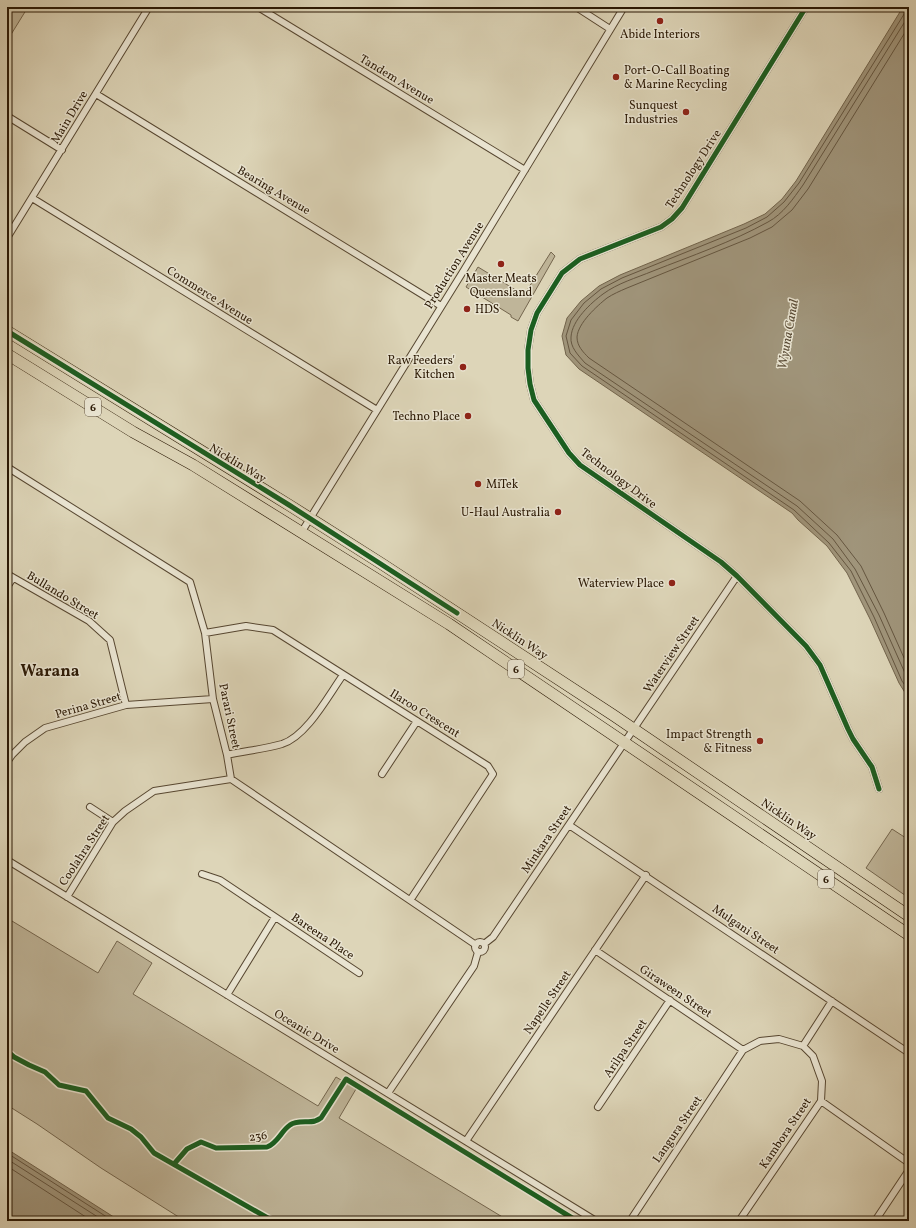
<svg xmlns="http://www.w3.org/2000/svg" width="916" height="1228" viewBox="0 0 916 1228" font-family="Vollkorn,serif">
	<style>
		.green { fill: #bfb599; stroke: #74664e }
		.water { fill: #a0957b; stroke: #71634b }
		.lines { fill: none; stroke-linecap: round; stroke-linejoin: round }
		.shore { stroke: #655640; stroke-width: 1 }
		.minor-casing { stroke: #574731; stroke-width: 8 }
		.trunk-casing { stroke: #2a1804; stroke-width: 12 }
		.minor { stroke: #e9e4d1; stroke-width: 6 }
		.trunk { stroke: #ddd5b8; stroke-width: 11 }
		.cycleway-casing { stroke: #e9e4d1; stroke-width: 8 }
		.cycleway { stroke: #1b5e20; stroke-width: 5 }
		.poi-dot { fill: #8f2418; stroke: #e9e4d1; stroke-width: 1.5 }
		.labels { text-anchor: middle; stroke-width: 3; stroke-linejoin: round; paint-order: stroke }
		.shield { fill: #e9e4d1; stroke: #635542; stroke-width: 1 }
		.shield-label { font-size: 11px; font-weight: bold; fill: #2a1804 }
		.poi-label { font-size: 12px; fill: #2a1804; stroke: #e9e4d1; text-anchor: end }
		.street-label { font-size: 12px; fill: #2a1804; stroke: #e9e4d1 }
		.water-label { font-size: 13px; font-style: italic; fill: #594a34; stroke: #e9e4d1 }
		.district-label { font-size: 16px; font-weight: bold; fill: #2a1804; stroke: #e9e4d1 }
	</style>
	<rect width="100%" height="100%" fill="#ddd5b8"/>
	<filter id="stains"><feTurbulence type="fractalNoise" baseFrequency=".005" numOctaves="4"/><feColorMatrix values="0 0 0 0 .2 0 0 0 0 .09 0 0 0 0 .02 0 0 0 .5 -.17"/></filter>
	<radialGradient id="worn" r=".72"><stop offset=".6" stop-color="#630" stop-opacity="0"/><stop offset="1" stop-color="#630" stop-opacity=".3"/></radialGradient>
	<path class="green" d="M7 7H28L7 41Z
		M551 252 555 256 518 321 511 317V315L466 287 478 267 524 295Z
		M892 829 909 840V898L866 868Z
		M7 918 98 973 117 941 152 963 133 994 318 1106 336 1077 356 1089 339 1118 509 1221H185L101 1168 37 1124 7 1105Z"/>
	<path class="water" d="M903 7H909V699L899 683 870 619 847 573 827 546 798 520 792 513 579 369 566 355 562 336 567 318 581 301 599 286 620 275 744 224 765 214 782 199 796 181Z
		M7 1149 120 1221H7Z"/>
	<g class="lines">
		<path class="shore" d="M906 7V11L799 183 784 202 767 217 746 228 622 278 601 289 584 303 571 320 566 336 570 353 582 366 794 510 829 543 851 571 874 617 902 681 909 691
			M909 15 803 185C793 199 783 214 768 222 732 242 691 256 653 271 636 278 618 283 603 294 591 303 572 320 571 337 570 347 578 355 585 363L797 506 833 539 855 569 879 615 909 682
			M909 26 808 189 792 210 772 227 750 238 627 288C620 291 613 294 607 298 597 306 578 323 577 337 577 346 583 352 589 358L800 501 837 535 861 566 884 613 909 669
			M7 1153 113 1221
			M7 1159 104 1221
			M7 1166 92 1221"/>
		<g class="minor-casing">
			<path id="minor" d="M258 7 525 170
				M576 7 610 29
				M806 7 682 208 672 219 661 227 580 259 562 273 537 313 531 330 528 350V368L530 384 534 400 569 453 580 465 721 562 737 576 806 646 820 665 848 729 853 739 872 767 879 789
				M96 94 441 306
				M7 116 62 150
				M32 198 377 410
				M7 238 149 7
				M7 467 190 582 205 633 213 699 227 755 231 779 476 945
				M301 533 464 270 624 7
				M7 574 89 621 110 640 126 705
				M7 587 13 578
				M205 633 246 626 273 630 488 766 493 774 411 899
				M227 755C245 751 264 749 282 744 307 736 328 696 343 675
				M7 762 12 755 25 742 45 728 126 705 213 699
				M382 774 417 721
				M90 807 113 822
				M569 825 909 1053
				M7 860 596 1221
				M202 874 220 880 359 973
				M67 897 113 822 125 811 154 791 231 779
				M475 947a5 5 0 1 1 10 0a5 5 0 1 1-10 0Z
				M484 944 493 937 737 576
				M595 950 743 1050
				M227 995 275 917
				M803 1046 832 1001
				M388 1093 474 966 478 952
				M821 1101 909 1163
				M598 1107 670 1000
				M466 1141 646 875
				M630 1221 743 1050 760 1041 779 1039 803 1046 813 1056 822 1081 821 1101 739 1221
				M875 1221 909 1170"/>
		</g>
		<g class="trunk-casing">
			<path id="trunk" d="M7 331 289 505 382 564 613 715 909 916
				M7 354 133 432 193 465 449 624 909 935"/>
		</g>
		<use href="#minor" class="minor"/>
		<use href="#trunk" class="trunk"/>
		<g class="cycleway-casing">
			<path id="cycleway" d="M806 7 682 208 672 219 661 227 580 259 562 273 537 313 531 330 528 350V368L530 384 534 400 569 453 580 465 721 562 737 576 806 646 820 665 848 729 853 739 872 767 879 789
				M7 331 289 505 457 613
				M7 1051 14 1057 29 1065 45 1072 59 1085 86 1091 108 1118 131 1129 141 1137 154 1153 273 1221
				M174 1164 187 1149 201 1142 216 1148 267 1147C278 1143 281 1131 290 1125 296 1120 308 1123 315 1121 318 1120 319 1119 321 1118L346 1079 577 1221"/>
		</g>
		<use href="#cycleway" class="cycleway"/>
	</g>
	<g class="poi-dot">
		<circle cx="660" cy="21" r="4"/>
		<circle cx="616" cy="77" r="4"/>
		<circle cx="686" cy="112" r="4"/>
		<circle cx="501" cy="264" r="4"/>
		<circle cx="467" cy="309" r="4"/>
		<circle cx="463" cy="367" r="4"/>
		<circle cx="468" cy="416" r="4"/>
		<circle cx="478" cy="484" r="4"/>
		<circle cx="558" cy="512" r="4"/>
		<circle cx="672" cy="583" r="4"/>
		<circle cx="760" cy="741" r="4"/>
	</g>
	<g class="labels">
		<g class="shield">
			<rect x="85" y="398" width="16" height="18" rx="3"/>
			<rect x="508" y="660" width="16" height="18" rx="3"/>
			<rect x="818" y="870" width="16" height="18" rx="3"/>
		</g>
		<g class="shield-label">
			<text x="93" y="411">6</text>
			<text x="516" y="673">6</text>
			<text x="826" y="883">6</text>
		</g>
		<g class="poi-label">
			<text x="660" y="38" text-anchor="middle">Abide Interiors</text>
			<text x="624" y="74" text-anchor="start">Port-O-Call Boating<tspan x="624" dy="14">&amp; Marine Recycling</tspan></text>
			<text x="678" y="109">Sunquest<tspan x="678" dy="14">Industries</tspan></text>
			<text x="501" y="282" text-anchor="middle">Master Meats<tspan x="501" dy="14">Queensland</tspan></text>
			<text x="475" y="313" text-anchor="start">HDS</text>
			<text x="455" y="364">Raw Feeders'<tspan x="455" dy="14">Kitchen</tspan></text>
			<text x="460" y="420">Techno Place</text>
			<text x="486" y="488" text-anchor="start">MiTek</text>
			<text x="550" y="516">U-Haul Australia</text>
			<text x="664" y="587">Waterview Place</text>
			<text x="752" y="738">Impact Strength<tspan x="752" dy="14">&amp; Fitness</tspan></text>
		</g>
		<g class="street-label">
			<text transform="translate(397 79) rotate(31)" y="4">Tandem Avenue</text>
			<text transform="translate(69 117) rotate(-59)" y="4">Main Drive</text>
			<text transform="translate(693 169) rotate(-57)" y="4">Technology Drive</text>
			<text transform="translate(274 190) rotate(31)" y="4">Bearing Avenue</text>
			<text transform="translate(454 265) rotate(-58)" y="4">Production Avenue</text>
			<text transform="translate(210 295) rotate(32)" y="4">Commerce Avenue</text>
			<text transform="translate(238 463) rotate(31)" y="4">Nicklin Way</text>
			<text transform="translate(619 478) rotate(37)" y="4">Technology Drive</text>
			<text transform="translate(63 595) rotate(31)" y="4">Bullando Street</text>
			<text transform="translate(520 639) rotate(33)" y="4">Nicklin Way</text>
			<text transform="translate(671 654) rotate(-56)" y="4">Waterview Street</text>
			<text transform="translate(88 705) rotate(-16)" y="4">Perina Street</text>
			<text transform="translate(425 713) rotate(32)" y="4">Ilaroo Crescent</text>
			<text transform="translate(230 716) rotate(78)" y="4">Parari Street</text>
			<text transform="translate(789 819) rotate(34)" y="4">Nicklin Way</text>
			<text transform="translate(546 839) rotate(-56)" y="4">Minkara Street</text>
			<text transform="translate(84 850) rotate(-57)" y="4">Coolahra Street</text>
			<text transform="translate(746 929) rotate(34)" y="4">Mulgani Street</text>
			<text transform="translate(323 936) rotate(34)" y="4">Bareena Place</text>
			<text transform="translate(676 991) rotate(34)" y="4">Giraween Street</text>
			<text transform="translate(547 1002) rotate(-56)" y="4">Napelle Street</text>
			<text transform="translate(307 1031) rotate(31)" y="4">Oceanic Drive</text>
			<text transform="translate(625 1048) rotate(-56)" y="4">Arilpa Street</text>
			<text transform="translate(677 1129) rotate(-56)" y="4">Langura Street</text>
			<text transform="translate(785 1133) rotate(-56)" y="4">Kambora Street</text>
			<text transform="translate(258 1136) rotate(-7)" y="4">236</text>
		</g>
		<g class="water-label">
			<text transform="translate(787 334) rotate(-80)" y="5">Wyuna Canal</text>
		</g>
		<g class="district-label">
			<text x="50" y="676">Warana</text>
		</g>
	</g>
	<rect width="916" height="1228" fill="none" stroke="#ddd5b8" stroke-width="24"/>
	<rect x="8" y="8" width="900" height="1212" fill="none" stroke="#2a1804" stroke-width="2"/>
	<rect x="12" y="12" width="892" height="1204" fill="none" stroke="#2a1804"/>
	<rect width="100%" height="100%" filter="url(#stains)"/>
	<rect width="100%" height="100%" fill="url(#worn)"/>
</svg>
